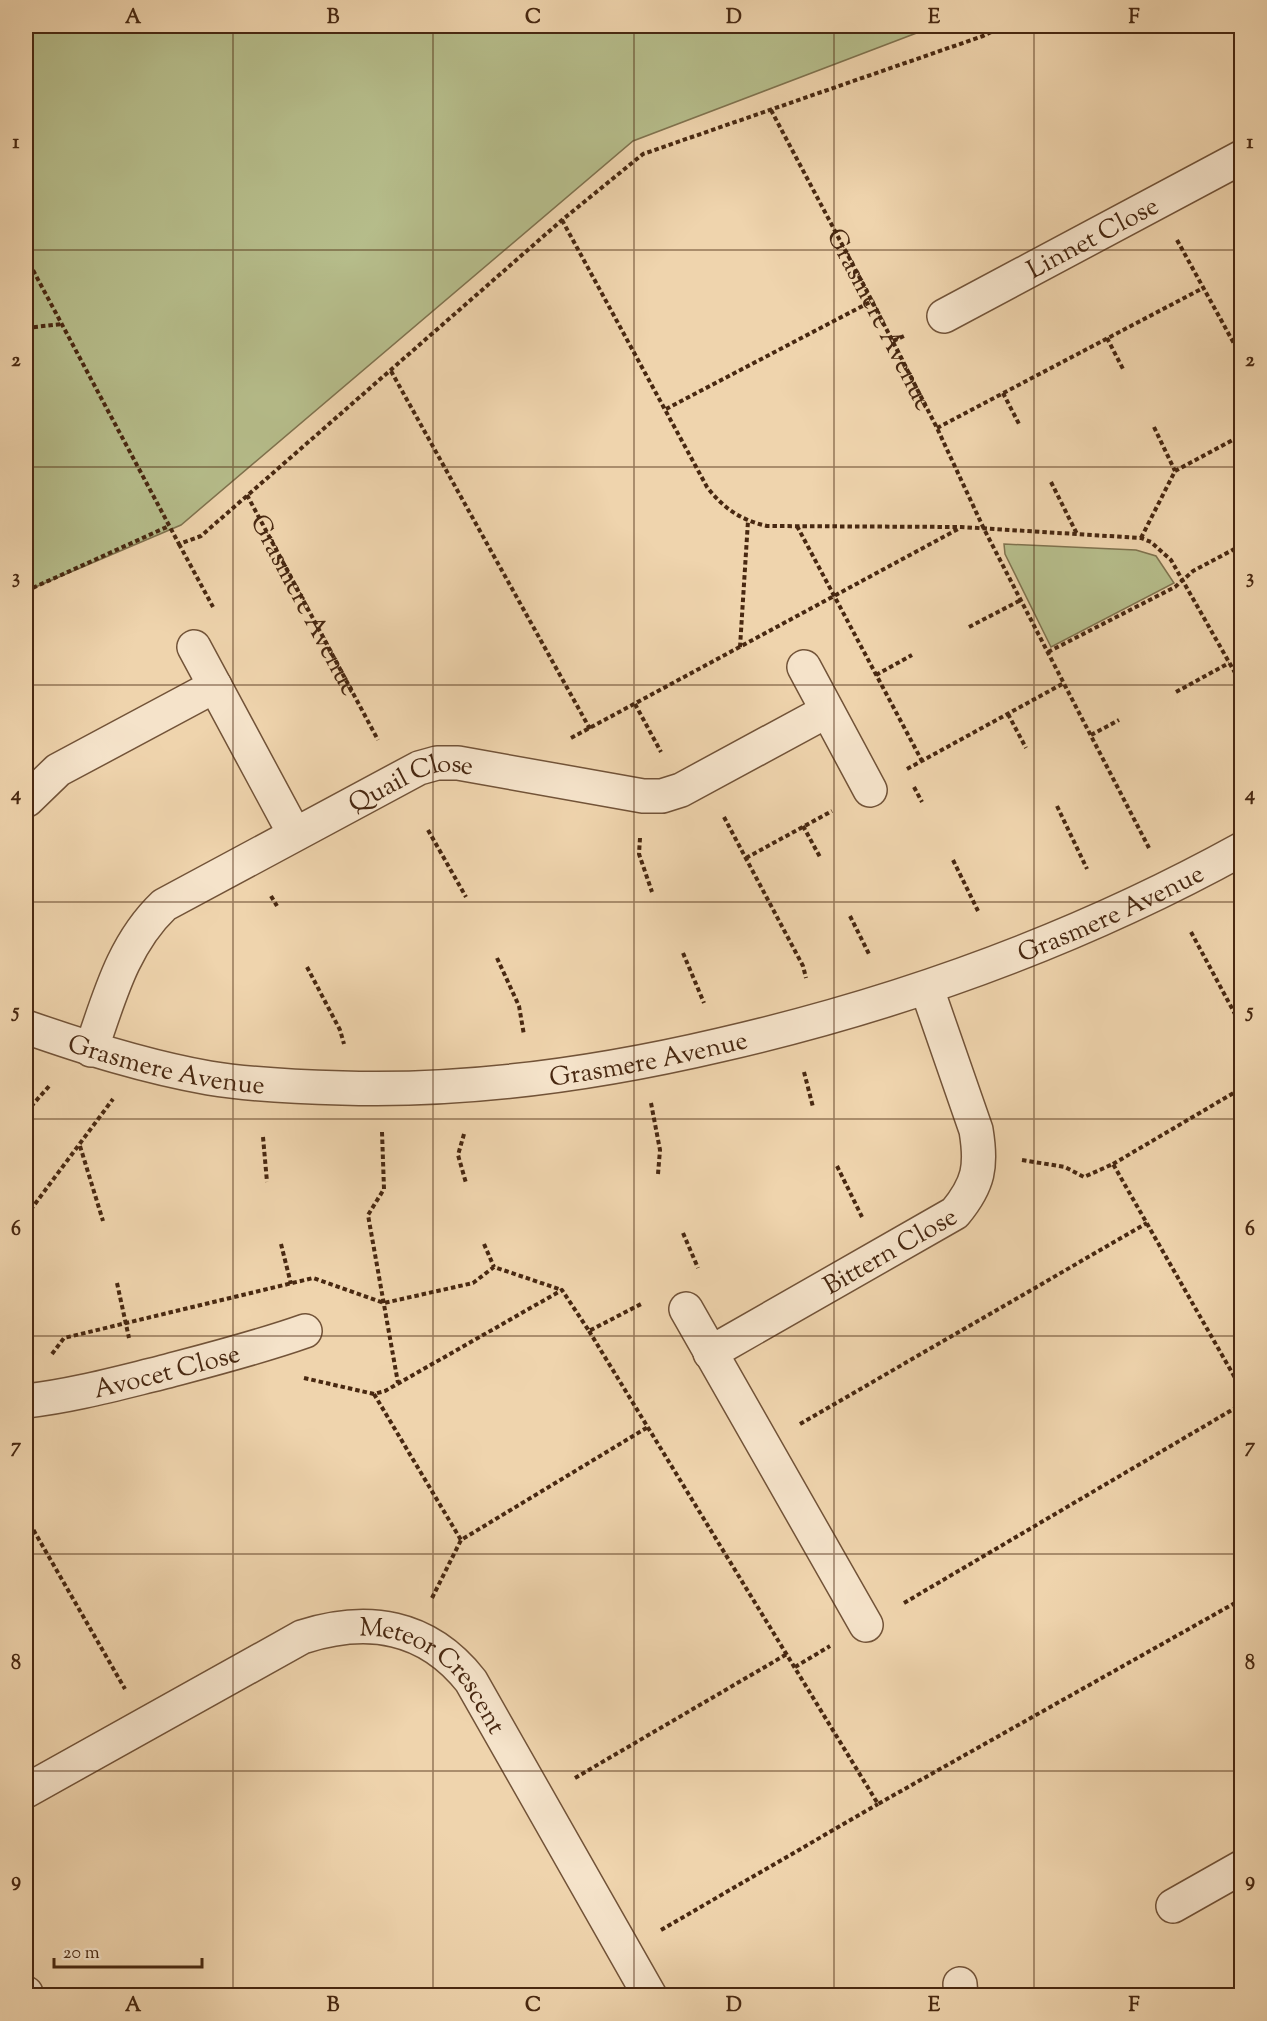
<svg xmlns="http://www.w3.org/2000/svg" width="1267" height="2021" viewBox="0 0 1267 2021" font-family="'Sorts Mill Goudy',serif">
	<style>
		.green { fill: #b6bd8b; stroke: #7f724e; stroke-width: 1.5 }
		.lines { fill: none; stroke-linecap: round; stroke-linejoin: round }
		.minor-casing { stroke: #725338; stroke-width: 36 }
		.path { stroke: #482811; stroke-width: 4; stroke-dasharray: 4.5 3; stroke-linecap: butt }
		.minor { stroke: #f5e3ca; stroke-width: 33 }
		.grid { fill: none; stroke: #482811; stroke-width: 1.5; stroke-opacity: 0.55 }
		.labels { text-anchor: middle; stroke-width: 4.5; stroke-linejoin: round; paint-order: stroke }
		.street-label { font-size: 26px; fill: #482811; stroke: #f5e3ca }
		.neatline { fill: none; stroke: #482811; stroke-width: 2 }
		.grid-label { font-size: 20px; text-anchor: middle; font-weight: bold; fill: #482811 }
	</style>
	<rect width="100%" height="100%" fill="#efd4ad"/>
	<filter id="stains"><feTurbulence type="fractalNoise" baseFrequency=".00333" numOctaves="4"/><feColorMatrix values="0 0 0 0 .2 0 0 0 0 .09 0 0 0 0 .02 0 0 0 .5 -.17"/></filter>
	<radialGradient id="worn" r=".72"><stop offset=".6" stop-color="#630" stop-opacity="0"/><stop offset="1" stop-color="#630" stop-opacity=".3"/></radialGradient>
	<path class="green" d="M26 26H935L633 141 181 525 26 591Z
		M1004 544 1136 550 1156 556 1174 583 1051 647 1005 554Z"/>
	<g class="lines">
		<g class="minor-casing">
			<g id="minor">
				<path id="s3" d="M944 316 1242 157"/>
				<path d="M194 647 294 833"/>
				<path d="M804 667 870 790"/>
				<path d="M27 800 58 770 215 686"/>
				<path id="s4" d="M26 1027C86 1048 146 1067 209 1078 253 1085 298 1087 342 1088 470 1092 596 1074 720 1045 903 1003 1077 940 1242 849"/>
				<path id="s5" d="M91 1050C109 998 123 944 164 905L419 768 437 763H458L643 796H662L681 790 827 711"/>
				<path d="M686 1309 866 1625"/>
				<path id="s6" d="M710 1353 955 1213C979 1184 982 1166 976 1130L927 989"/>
				<path id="s7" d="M26 1401C71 1396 115 1384 160 1373 209 1360 257 1348 305 1331"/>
				<path id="s8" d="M26 1791 302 1637C368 1616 427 1625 471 1681L650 1996"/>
				<path d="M1173 1906 1242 1867"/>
				<path d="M960 1984 961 1996"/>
				<path d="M26 1993 27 1996"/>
			</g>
		</g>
		<g class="path">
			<path id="s1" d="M771 110 872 301 937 428 984 529 1149 848"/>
			<path d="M562 220 707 487C724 509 741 520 767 526L961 527 1141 538 1151 542 1171 560 1242 685"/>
			<path d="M1177 240 1242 358"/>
			<path d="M26 257 179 544 201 536 562 220 643 154 983 36 1004 26"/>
			<path d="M26 328 62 324"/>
			<path d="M1107 338 1123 369"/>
			<path d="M893 341 906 335"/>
			<path d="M1232 341 1242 336"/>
			<path d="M391 371 590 729"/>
			<path d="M1003 393 1019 424"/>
			<path d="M666 409 872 301"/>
			<path d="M1154 427 1175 471"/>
			<path d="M937 428 1203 288"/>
			<path d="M1051 482 1077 534"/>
			<path id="s2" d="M247 495 378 740"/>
			<path d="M797 526 922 761"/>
			<path d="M1141 538 1175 471 1242 435"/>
			<path d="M179 544 213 607"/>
			<path d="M26 591 169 526"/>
			<path d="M969 627 1021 600"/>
			<path d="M740 647 748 521"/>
			<path d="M1048 652 1175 587 1193 571 1242 545"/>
			<path d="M876 675 912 655"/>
			<path d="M1176 692 1229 663"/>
			<path d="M635 704 661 752"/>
			<path d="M1008 714 1026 748"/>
			<path d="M1091 735 1119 720"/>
			<path d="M571 738 960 528"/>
			<path d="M907 769 1064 683"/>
			<path d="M914 787 922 802"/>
			<path d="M1057 806 1087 869"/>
			<path d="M724 817 803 966 806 978"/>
			<path d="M803 826 820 857"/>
			<path d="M428 830 466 897"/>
			<path d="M640 838 639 854 652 892"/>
			<path d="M746 858 832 811"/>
			<path d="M953 860 978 911"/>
			<path d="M271 896 277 906"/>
			<path d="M850 916 870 956"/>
			<path d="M1191 932 1242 1027"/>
			<path d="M683 953 704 1003"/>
			<path d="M497 958 519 1006 524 1035"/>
			<path d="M307 967 340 1030 344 1044"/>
			<path d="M804 1072 813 1107"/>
			<path d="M651 1103 660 1150 658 1174"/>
			<path d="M26 1112 51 1084"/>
			<path d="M382 1132 384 1189 368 1215 398 1383"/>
			<path d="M464 1134 458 1155 466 1183"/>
			<path d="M263 1137 267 1182"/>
			<path d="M80 1146 103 1221"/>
			<path d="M1022 1160 1065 1167 1084 1177 1113 1164 1242 1390"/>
			<path d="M1113 1164 1242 1088"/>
			<path d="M837 1166 862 1217"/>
			<path d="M26 1216 113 1099"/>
			<path d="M683 1233 698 1268"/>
			<path d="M281 1244 291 1284"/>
			<path d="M484 1244 494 1267"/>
			<path d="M117 1283 129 1338"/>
			<path d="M589 1331 878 1804 1242 1599"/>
			<path d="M52 1354 64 1338 313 1278 384 1303 473 1283 494 1267 562 1290"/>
			<path d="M304 1378 374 1394 385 1391 562 1290 589 1331 643 1303"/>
			<path d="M374 1394 461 1540"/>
			<path d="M800 1424 1147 1223"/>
			<path d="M26 1517 125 1689"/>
			<path d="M432 1598 461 1540 648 1427"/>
			<path d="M904 1603 1242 1404"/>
			<path d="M795 1667 830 1646"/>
			<path d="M575 1778 787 1654"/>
			<path d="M661 1930 878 1804"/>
		</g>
		<use href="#minor" class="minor"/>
	</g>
	<path class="grid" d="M233 26V1996M433 26V1996M634 26V1996M834 26V1996M1034 26V1996M26 250H1242M26 467H1242M26 685H1242M26 902H1242M26 1119H1242M26 1336H1242M26 1554H1242M26 1771H1242"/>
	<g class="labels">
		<g class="street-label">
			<text dy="9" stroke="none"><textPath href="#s3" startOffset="168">Linnet Close</textPath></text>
			<text dy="9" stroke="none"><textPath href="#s1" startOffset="236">Grasmere Avenue</textPath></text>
			<text dy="9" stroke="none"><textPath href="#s2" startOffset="124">Grasmere Avenue</textPath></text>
			<text dy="9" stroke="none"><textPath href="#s5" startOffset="442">Quail Close</textPath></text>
			<text dy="9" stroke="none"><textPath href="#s4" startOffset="1118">Grasmere Avenue</textPath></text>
			<text dy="9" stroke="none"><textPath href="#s4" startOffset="632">Grasmere Avenue</textPath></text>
			<text dy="9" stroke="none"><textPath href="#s4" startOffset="146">Grasmere Avenue</textPath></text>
			<text dy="9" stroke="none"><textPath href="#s6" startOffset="207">Bittern Close</textPath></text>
			<text dy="9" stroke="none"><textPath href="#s7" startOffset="144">Avocet Close</textPath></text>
			<text dy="9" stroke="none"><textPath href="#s8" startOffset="468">Meteor Crescent</textPath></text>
		</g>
	</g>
	<rect width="1267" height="2021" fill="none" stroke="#efd4ad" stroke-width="66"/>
	<path d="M54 1958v9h148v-9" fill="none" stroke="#482811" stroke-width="3"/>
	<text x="63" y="1958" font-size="18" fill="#482811" stroke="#f5e3ca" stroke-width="4.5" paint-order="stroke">20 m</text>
	<rect x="33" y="33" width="1201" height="1955" class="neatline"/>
	<g class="grid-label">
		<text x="133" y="23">A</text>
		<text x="333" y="23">B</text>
		<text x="533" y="23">C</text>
		<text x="734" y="23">D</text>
		<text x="934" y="23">E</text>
		<text x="1134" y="23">F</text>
		<text x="16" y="148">1</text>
		<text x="1250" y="148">1</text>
		<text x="16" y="366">2</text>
		<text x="1250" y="366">2</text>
		<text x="16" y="583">3</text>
		<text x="1250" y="583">3</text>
		<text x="16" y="800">4</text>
		<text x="1250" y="800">4</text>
		<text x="16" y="1017">5</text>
		<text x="1250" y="1017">5</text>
		<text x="16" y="1235">6</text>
		<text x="1250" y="1235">6</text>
		<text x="16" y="1452">7</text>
		<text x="1250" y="1452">7</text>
		<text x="16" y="1669">8</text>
		<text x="1250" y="1669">8</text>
		<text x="16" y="1886">9</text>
		<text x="1250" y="1886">9</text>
		<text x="133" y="2011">A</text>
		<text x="333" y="2011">B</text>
		<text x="533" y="2011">C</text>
		<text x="734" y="2011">D</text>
		<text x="934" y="2011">E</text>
		<text x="1134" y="2011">F</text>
	</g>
	<rect width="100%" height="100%" filter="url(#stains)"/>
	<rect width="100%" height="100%" fill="url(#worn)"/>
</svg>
